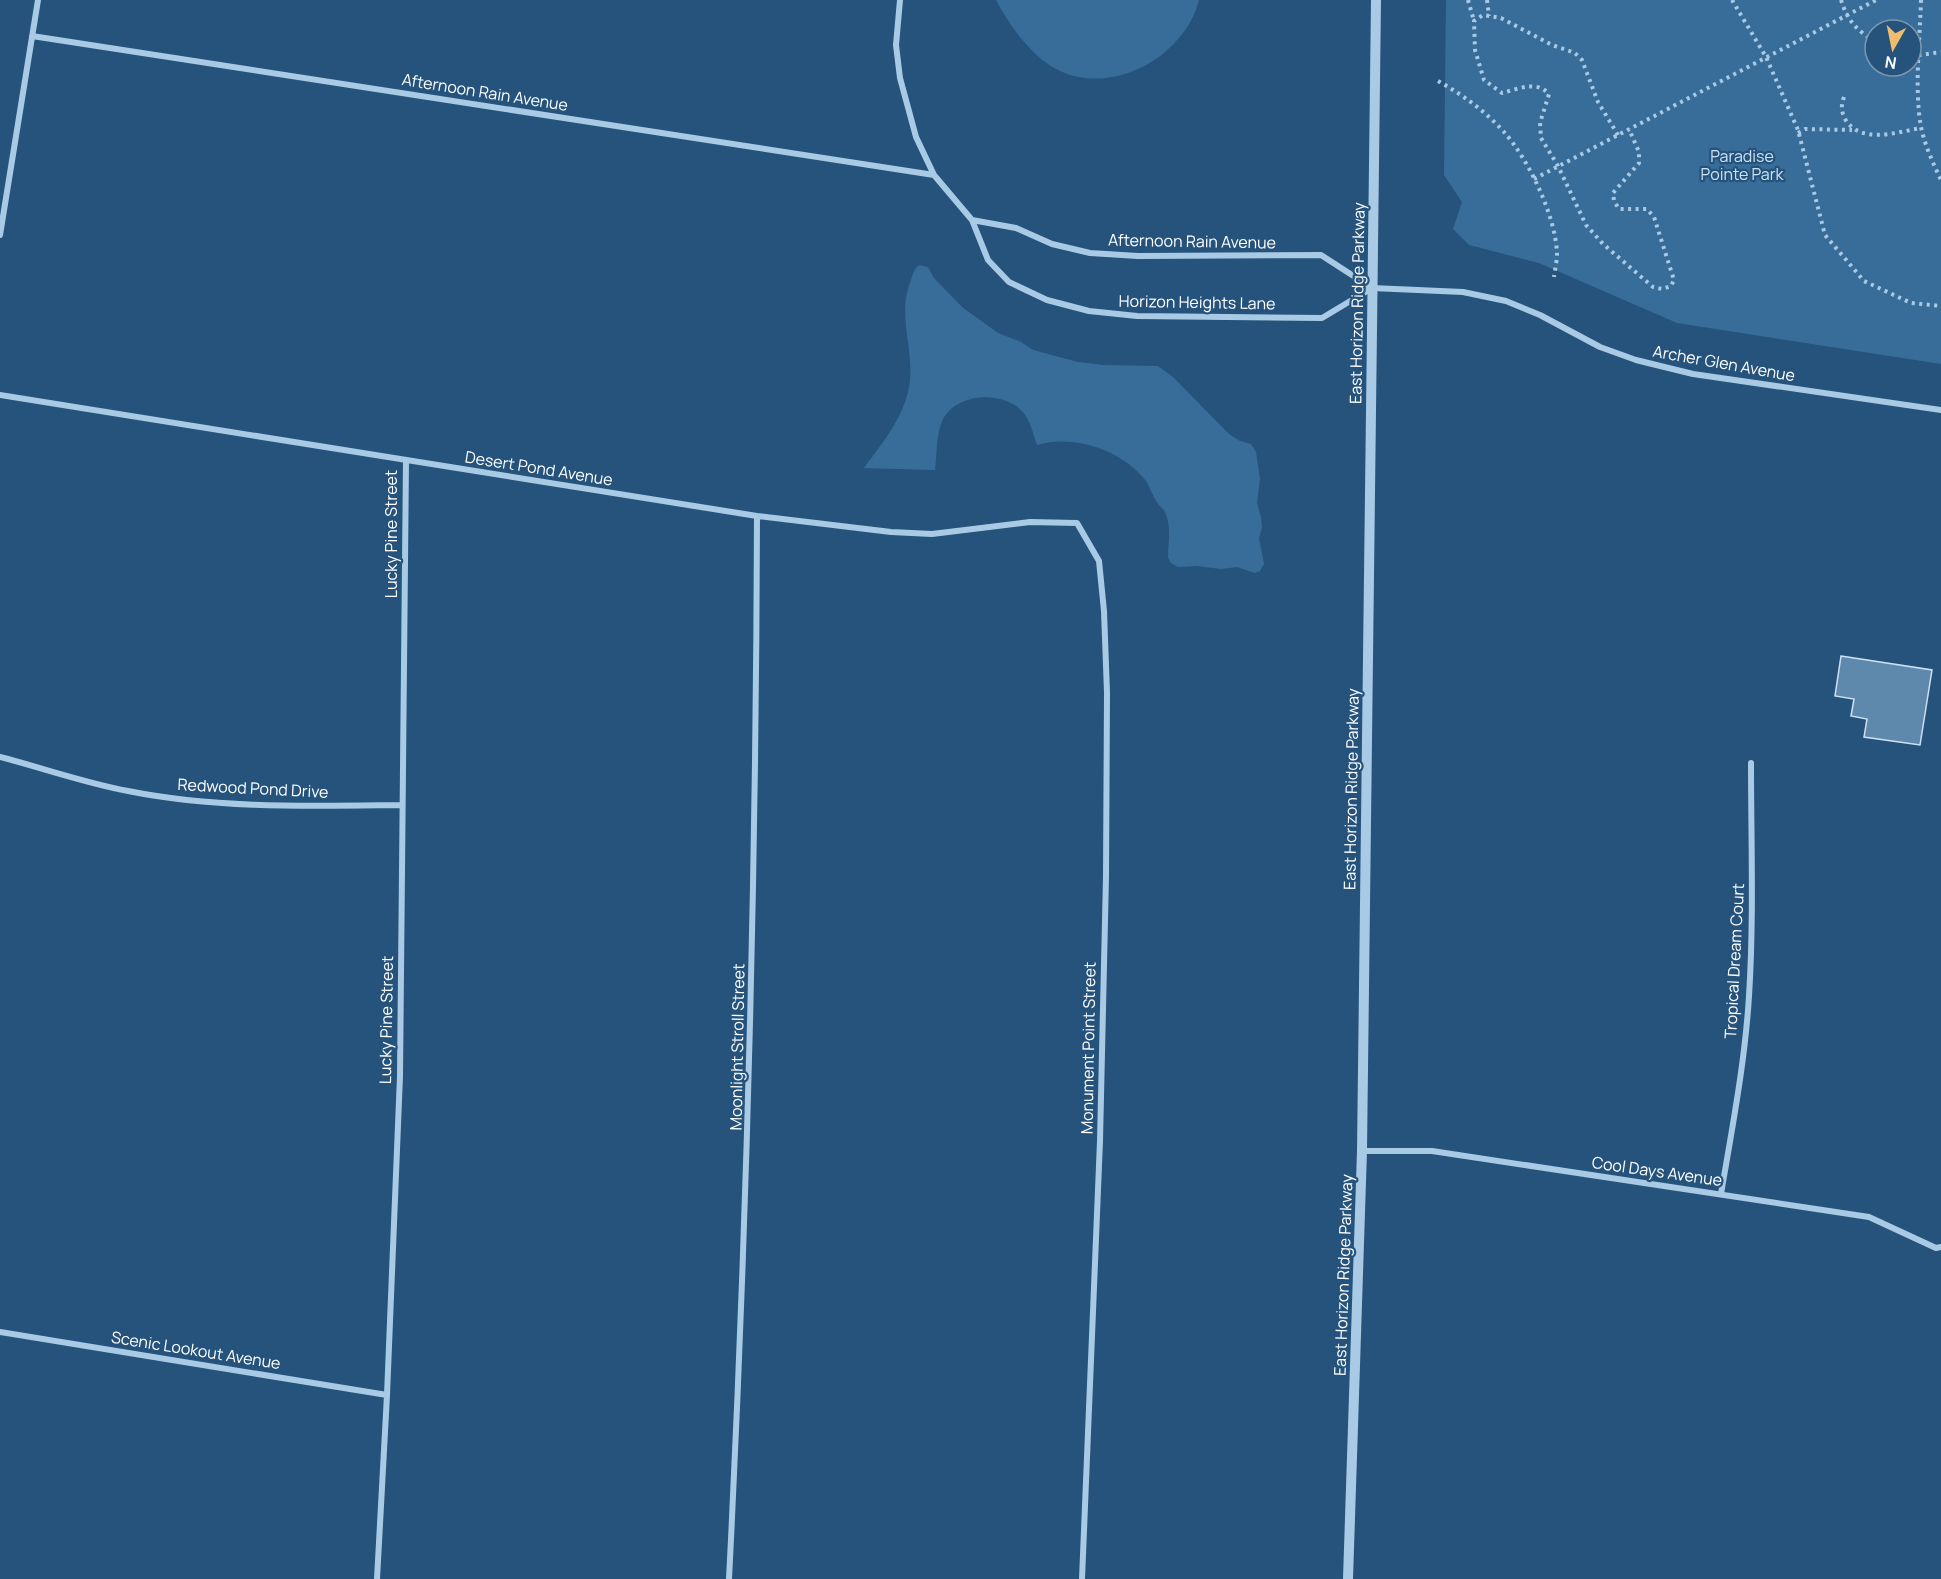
<svg xmlns="http://www.w3.org/2000/svg" width="1941" height="1579" viewBox="0 0 1941 1579" font-family="Manrope,sans-serif">
	<style>
		.green { fill: #396d99; fill-rule: evenodd }
		.building { fill: #5e89ad; stroke: #cce2f4; stroke-width: 1.5 }
		.lines { fill: none; stroke-linecap: round; stroke-linejoin: round }
		.path { stroke: #a9cae5; stroke-width: 4; stroke-dasharray: 3 4.5; stroke-linecap: butt }
		.minor { stroke: #a9cae5; stroke-width: 6 }
		.tertiary { stroke: #a9cae5; stroke-width: 10 }
		.labels { text-anchor: middle; stroke-width: 4.5; stroke-linejoin: round; paint-order: stroke }
		.street-label { font-size: 16px; fill: #fff; stroke: #25537c }
		.park-label { font-size: 16px; fill: #cce2f4; stroke: #25537c }
	</style>
	<rect width="100%" height="100%" fill="#25537c"/>
	<path class="green" d="M996 0H1199C1185 56 1114 96 1060 71 1033 59 1009 25 996 0Z
		M1446 0H1941V364L1677 323 1539 263 1469 245 1453 229 1462 202 1444 175ZM1875 30H1911V66H1875Z
		M919 265 928 267 934 278 962 307 998 333 1021 342 1033 350 1078 362 1103 365 1158 366 1173 377 1229 434 1240 441 1251 444 1256 452 1260 479 1257 503 1261 517 1262 528 1259 538 1264 564 1260 571 1255 573 1237 567 1221 569 1197 566 1178 567 1171 563 1168 558C1168 542 1172 528 1165 512 1163 508 1159 506 1157 502 1152 495 1150 487 1146 481 1122 450 1074 434 1037 445 1033 433 1030 420 1022 411 1002 390 957 393 943 419 936 434 937 454 935 470L864 468C883 442 907 414 910 380 913 345 897 314 911 280 913 274 913 270 919 265Z"/>
	<path class="building" d="M1841 656 1932 670 1920 745 1864 737 1867 719 1851 716 1854 699 1835 696Z"/>
	<g class="lines">
		<path class="path" d="M1468 0 1474 21
			M1487 0 1489 16
			M1732 0 1766 57 1798 130 1825 235 1864 281 1911 303 1941 306
			M1841 0C1848 22 1857 30 1875 42
			M1921 0C1920 39 1914 89 1921 127 1925 146 1933 163 1941 180
			M1911 54 1920 55 1941 52
			M1438 81C1463 95 1485 111 1504 132 1529 160 1556 217 1557 254 1557 261 1555 269 1554 277
			M1844 97C1841 105 1841 111 1845 119 1861 145 1897 132 1921 128
			M1798 133 1805 129 1852 130
			M1618 135 1598 102 1582 60 1575 53 1552 45 1501 18 1483 15 1474 21 1475 50 1484 80 1502 93C1518 89 1537 80 1549 94L1540 123 1541 138 1558 166 1586 225 1603 244 1653 287 1662 289 1671 286 1674 280 1654 217 1647 209H1619L1614 201 1613 193 1639 163V152L1629 129
			M1534 179 1876 0"/>
		<path class="minor" d="M900 0 896 45 900 78 916 137 934 175 972 220 988 260 1009 282 1047 300 1089 311 1137 316 1322 318 1372 288
			M32 36 934 175
			M972 220 1016 228 1052 244 1090 253 1138 256 1321 255 1372 288 1463 292 1506 301 1540 315 1600 347 1636 360 1693 374 1941 410
			M0 235 38 0
			M0 395 757 516 891 532 932 534 1030 522 1077 523 1099 561 1104 611 1107 693 1106 876 1100 1141 1082 1579
			M0 757C43 768 85 783 128 791 218 809 311 806 402 805
			M1362 1151H1432L1869 1217 1936 1248 1941 1247
			M1721 1194C1732 1129 1745 1062 1749 996 1754 918 1751 840 1751 763
			M0 1332 387 1395
			M377 1579 387 1395 400 1076 406 460
			M729 1579C747 1225 756 871 757 516"/>
		<path class="tertiary" d="M1348 1579 1362 1151 1376 0"/>
	</g>
	<g class="labels">
		<g class="street-label">
			<text transform="translate(485 92) rotate(9)" y="6">Afternoon Rain Avenue</text>
			<text transform="translate(1192 241) rotate(1)" y="6">Afternoon Rain Avenue</text>
			<text transform="translate(1197 302) rotate(1)" y="6">Horizon Heights Lane</text>
			<text transform="translate(1357 303) rotate(-89)" y="6">East Horizon Ridge Parkway</text>
			<text transform="translate(1724 363) rotate(10)" y="6">Archer Glen Avenue</text>
			<text transform="translate(539 468) rotate(9)" y="6">Desert Pond Avenue</text>
			<text transform="translate(391 534) rotate(-90)" y="6">Lucky Pine Street</text>
			<text transform="translate(253 788) rotate(3)" y="6">Redwood Pond Drive</text>
			<text transform="translate(1351 789) rotate(-89)" y="6">East Horizon Ridge Parkway</text>
			<text transform="translate(1734 961) rotate(-87)" y="6">Tropical Dream Court</text>
			<text transform="translate(386 1020) rotate(-89)" y="6">Lucky Pine Street</text>
			<text transform="translate(737 1047) rotate(-89)" y="6">Moonlight Stroll Street</text>
			<text transform="translate(1088 1048) rotate(-89)" y="6">Monument Point Street</text>
			<text transform="translate(1657 1171) rotate(8)" y="6">Cool Days Avenue</text>
			<text transform="translate(1343 1275) rotate(-88)" y="6">East Horizon Ridge Parkway</text>
			<text transform="translate(196 1350) rotate(9)" y="6">Scenic Lookout Avenue</text>
		</g>
		<g class="park-label">
			<text x="1742" y="162">Paradise<tspan x="1742" dy="18">Pointe Park</tspan></text>
		</g>
	</g>
	<g transform="translate(1893 48) rotate(189)"><circle r="28" fill="#25537c" stroke="#7c98b0" stroke-width="1.5"/>
	<path d="M0-4.5L10 22L0 15L-10 22Z" fill="#eebd6e"/>
	<text y="-9" font-size="16" font-weight="bold" text-anchor="middle" fill="#ffffff">N</text>
	</g>
</svg>
